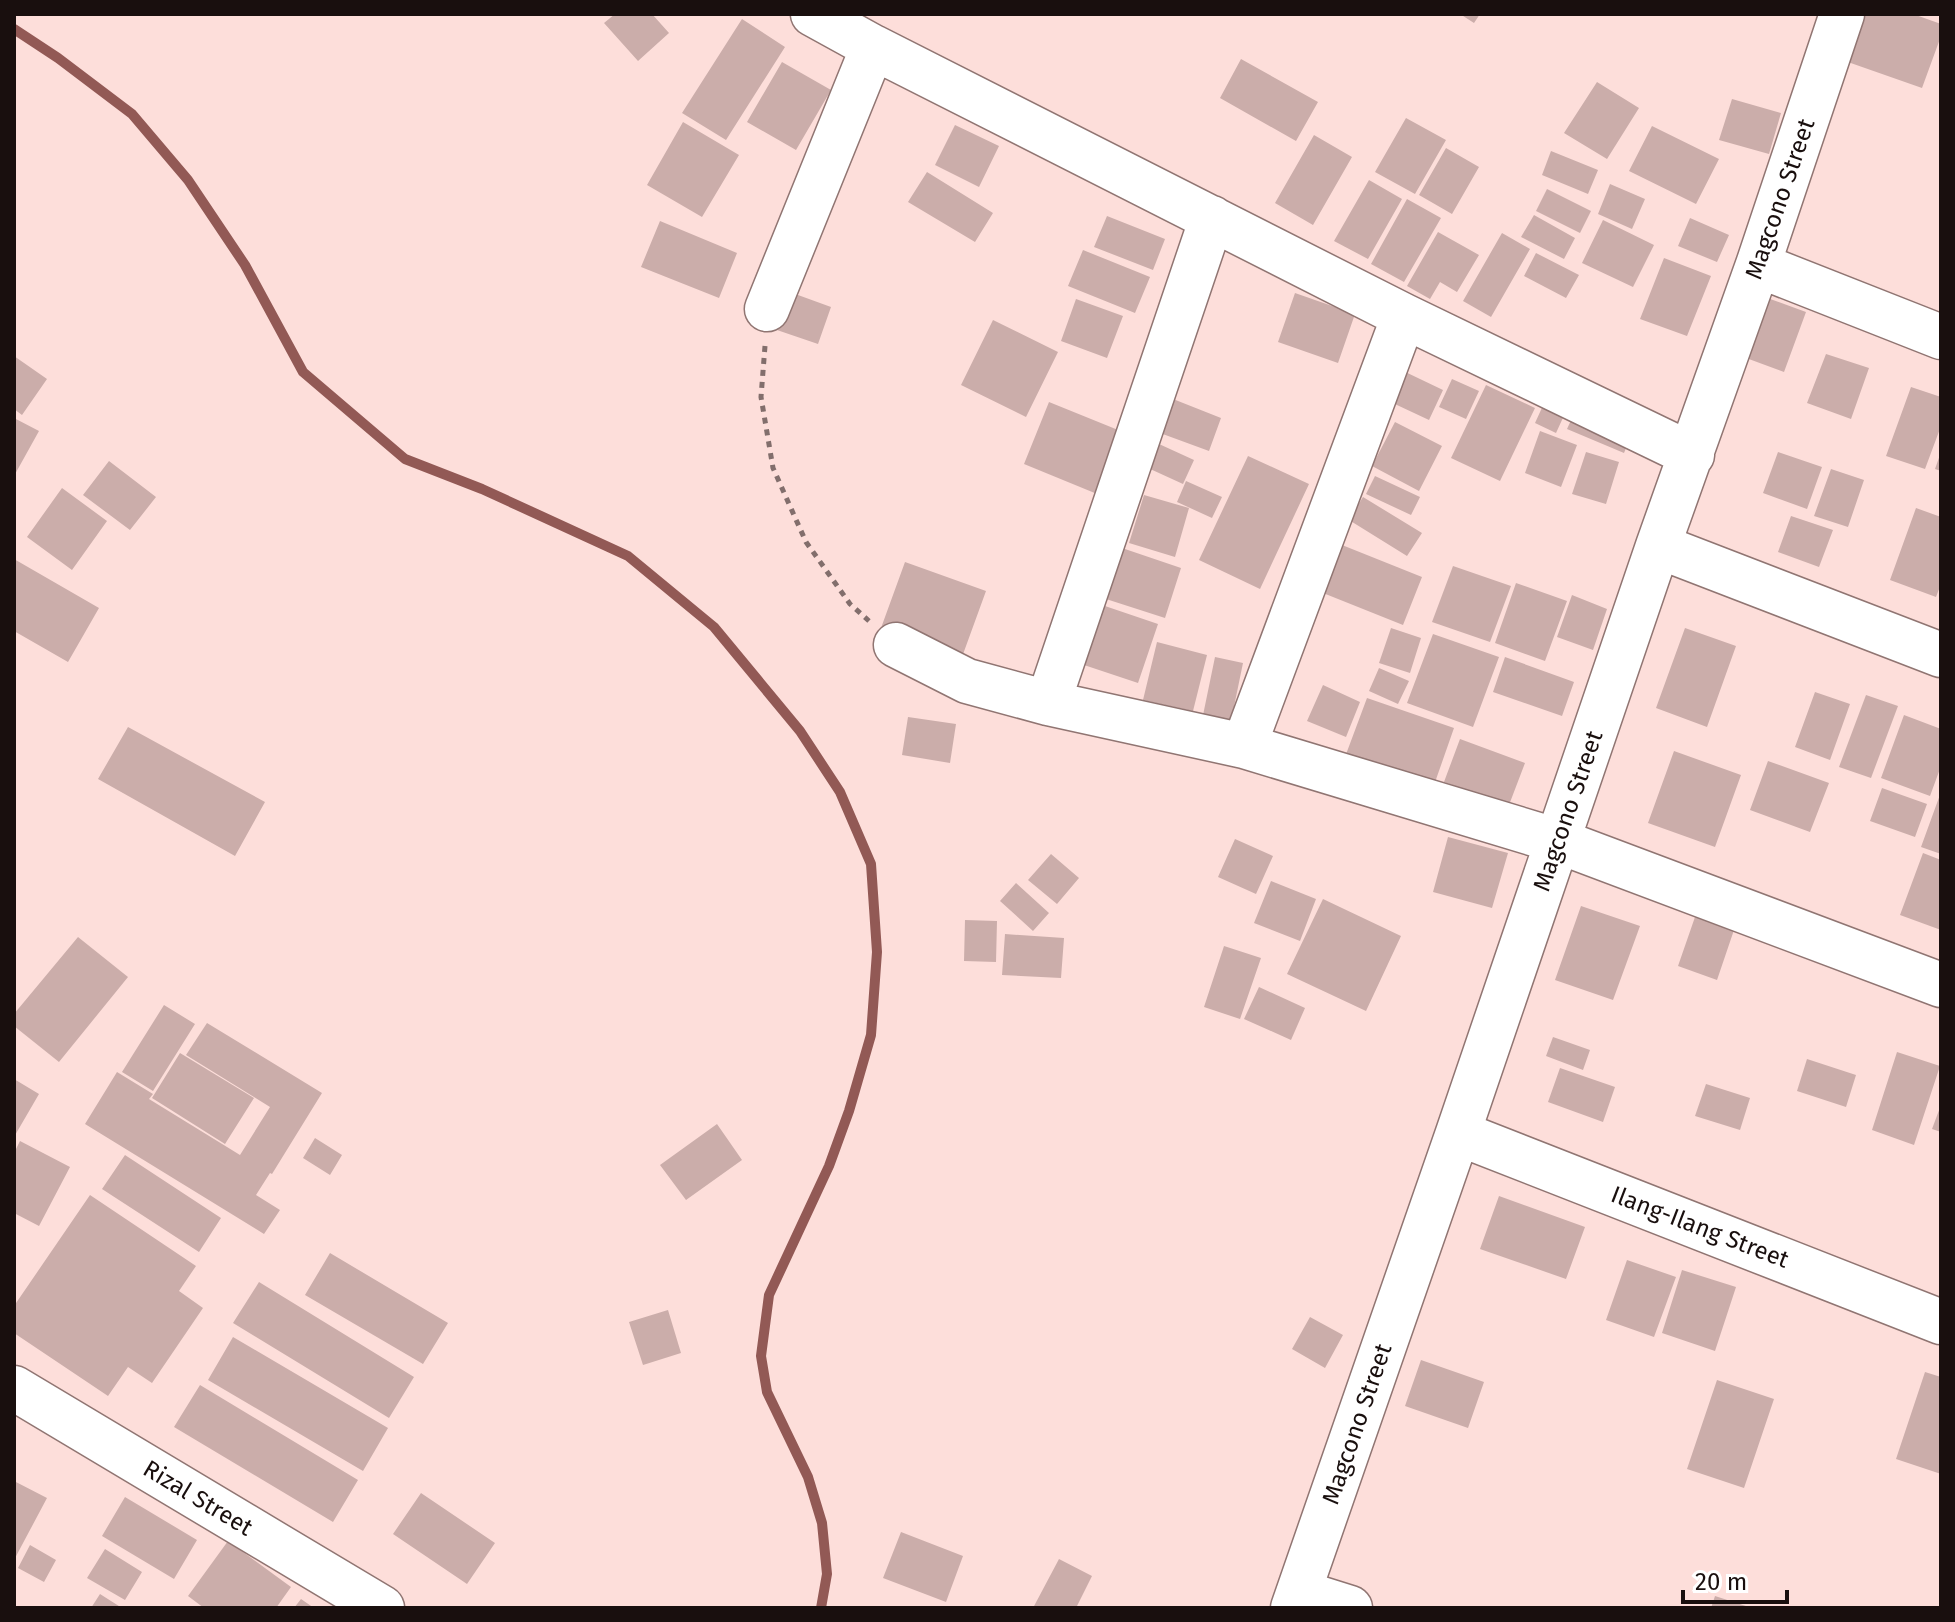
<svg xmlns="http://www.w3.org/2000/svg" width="1955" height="1622" viewBox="0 0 1955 1622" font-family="'Fira Sans',sans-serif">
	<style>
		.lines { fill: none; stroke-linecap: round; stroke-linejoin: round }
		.stream { stroke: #925955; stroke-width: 10 }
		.building { fill: #cbadaa }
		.minor-casing { stroke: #907572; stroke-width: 47 }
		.path { stroke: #826e6c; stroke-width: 5; stroke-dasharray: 6 6; stroke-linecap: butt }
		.minor { stroke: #fff; stroke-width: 44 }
		.labels { text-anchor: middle; stroke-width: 6; stroke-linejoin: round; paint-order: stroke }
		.street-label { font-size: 24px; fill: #190f0e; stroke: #fff }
	</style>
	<rect width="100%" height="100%" fill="#fddeda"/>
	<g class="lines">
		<path class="stream" d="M14 29 58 58 132 114 188 180 245 265 303 372 405 459 482 489 628 556 714 627 800 731 840 792 871 864 877 952 871 1035 849 1111 829 1166 769 1295 761 1356 767 1392 808 1477 822 1523 827 1574 821 1608"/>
	</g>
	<path class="building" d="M615 14H652L669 33 638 61 604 23Z
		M1460 14H1480L1474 23Z
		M1862 14H1913L1941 24V36L1922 88 1845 61Z
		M742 19 785 47 726 140 682 113Z
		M1241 59 1318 102 1296 141 1220 98Z
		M782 62 831 90 796 150 747 122Z
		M1597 82 1639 108 1607 159 1564 133Z
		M1732 99 1781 113 1769 154 1719 140Z
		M1406 118 1446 140 1415 194 1375 172Z
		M683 122 739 155 702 217 647 185Z
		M955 125 999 146 979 187 935 165Z
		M1652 126 1719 159 1696 204 1629 171Z
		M1314 135 1352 157 1313 225 1275 203Z
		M1446 148 1479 167 1452 214 1419 195Z
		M1551 151 1598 170 1588 194 1542 175Z
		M927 172 993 213 975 242 908 202Z
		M1369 180 1402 199 1368 259 1334 241Z
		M1610 184 1645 199 1632 229 1598 214Z
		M1547 189 1591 211 1580 233 1536 211Z
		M1407 199 1441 218 1404 282 1371 264Z
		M1534 215 1575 238 1564 259 1521 237Z
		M1107 216 1165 239 1153 270 1094 247Z
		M1690 218 1729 235 1717 262 1678 246Z
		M1603 220 1654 245 1633 287 1582 263Z
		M660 221 737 253 719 298 641 267Z
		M1438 232 1479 255 1457 292 1440 282 1430 299 1407 286Z
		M1502 233 1530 249 1491 317 1463 301Z
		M1083 250 1150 277 1135 313 1068 286Z
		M1536 253 1579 275 1566 298 1524 276Z
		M1664 258 1711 276 1687 336 1640 319Z
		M787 291 831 307 818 344 774 329Z
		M1295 293 1355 314 1338 363 1278 342Z
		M1759 295 1806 312 1784 372 1738 355Z
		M1076 299 1123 316 1107 358 1061 341Z
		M993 320 1058 352 1026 417 961 385Z
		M1826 354 1869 368 1851 419 1807 403Z
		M14 356 47 379 22 415 14 409Z
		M1397 368 1443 390 1429 420 1382 398Z
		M1452 379 1479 391 1466 419 1439 407Z
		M1486 385 1535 408 1500 481 1451 458Z
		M1911 387 1941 397V426L1925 469 1886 456Z
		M1173 399 1221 418 1209 451 1160 433Z
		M1546 399 1567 409 1556 433 1535 423Z
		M1049 402 1128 434 1102 496 1024 464Z
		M1577 407 1633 431 1624 453 1567 429Z
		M14 418 39 431 14 476Z
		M1395 422 1442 446 1419 491 1372 466Z
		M1540 431 1577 445 1561 487 1525 473Z
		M1159 444 1194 460 1183 484 1148 468Z
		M1586 452 1619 462 1606 504 1572 494Z
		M1778 452 1822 467 1807 509 1763 493Z
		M1941 452V471L1935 469Z
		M1248 456 1309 484 1260 589 1199 560Z
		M109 461 156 497 130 530 83 495Z
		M1831 469 1864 480 1848 527 1814 516Z
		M1375 476 1420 497 1411 515 1366 494Z
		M1186 481 1222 497 1212 518 1177 502Z
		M62 488 107 521 72 570 27 537Z
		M1144 495 1189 508 1175 557 1129 543Z
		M1363 497 1422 533 1407 556 1349 520Z
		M1916 508 1941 517V584L1936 597 1890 580Z
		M1791 516 1833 530 1819 567 1778 552Z
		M1327 539 1422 577 1403 625 1308 587Z
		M1122 548 1181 568 1165 618 1106 599Z
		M14 559 99 608 68 662 14 631Z
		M905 562 986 591 962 657 881 628Z
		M1453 566 1511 586 1490 642 1432 622Z
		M1516 583 1567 601 1545 661 1495 643Z
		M1572 595 1607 609 1593 650 1557 637Z
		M1102 605 1158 624 1138 683 1081 664Z
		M1391 628 1421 638 1410 673 1379 663Z
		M1685 628 1736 646 1707 727 1656 708Z
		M1433 634 1499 657 1473 727 1407 703Z
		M1157 642 1207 655 1193 711 1143 700Z
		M1215 657 1243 663 1230 726 1202 720Z
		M1505 657 1574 682 1562 716 1493 692Z
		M1379 668 1409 681 1398 704 1369 691Z
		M1323 685 1360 702 1346 737 1307 721Z
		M1815 692 1850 704 1830 760 1795 747Z
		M1866 695 1898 706 1871 778 1839 767Z
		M1367 698 1454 728 1433 788 1345 757Z
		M1904 715 1941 729V766L1930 796 1881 778Z
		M908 717 956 724 950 763 902 755Z
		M128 727 265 802 235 856 98 779Z
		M1460 739 1525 763 1509 805 1444 782Z
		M1674 751 1741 775 1715 847 1648 823Z
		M1768 761 1829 783 1810 832 1750 810Z
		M1882 788 1927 804 1915 837 1870 821Z
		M1941 792V854L1921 847Z
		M1448 837 1508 853 1492 908 1433 892Z
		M1235 839 1273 856 1256 894 1218 877Z
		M1923 853 1941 860V930L1900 915Z
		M1051 854 1079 878 1057 904 1028 880Z
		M1271 881 1316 899 1300 941 1254 923Z
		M1016 883 1049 913 1033 931 1000 901Z
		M1323 899 1401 936 1366 1011 1287 974Z
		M1581 906 1640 926 1613 1000 1555 980Z
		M1695 917 1734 930 1717 980 1678 966Z
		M965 920 997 921 996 962 964 961Z
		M1005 934 1064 938 1061 978 1002 975Z
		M78 937 128 977 59 1062 14 1026V1014Z
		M1224 946 1261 958 1240 1019 1204 1007Z
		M1259 987 1305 1008 1291 1040 1244 1019Z
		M164 1005 195 1024 153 1091 122 1072Z
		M207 1023 322 1093 272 1174 270 1173 256 1195 280 1210 264 1234 85 1124 117 1072 153 1094 149 1099 240 1155 270 1107 186 1055Z
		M1553 1037 1590 1050 1583 1070 1546 1056Z
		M1897 1052 1940 1066 1914 1145 1872 1130Z
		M180 1053 254 1098 225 1144 152 1098Z
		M1807 1059 1856 1075 1846 1107 1797 1091Z
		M1560 1068 1615 1087 1603 1122 1548 1102Z
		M14 1079 39 1094 14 1137Z
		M1706 1084 1750 1098 1740 1130 1695 1116Z
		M1941 1105V1132L1932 1129Z
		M717 1124 742 1160 686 1200 660 1165Z
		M315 1138 342 1155 330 1175 303 1158Z
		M20 1141 70 1167 39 1226 14 1213V1153Z
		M125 1155 221 1218 199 1252 102 1189Z
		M90 1195 196 1266 179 1291 203 1308 152 1383 128 1367 108 1396 14 1333V1306Z
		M1499 1196 1585 1227 1566 1279 1480 1249Z
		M330 1253 448 1323 423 1364 305 1295Z
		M1627 1260 1676 1277 1654 1337 1606 1320Z
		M1682 1270 1736 1287 1715 1351 1662 1333Z
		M259 1282 414 1377 389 1418 233 1323Z
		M668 1310 681 1353 643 1365 629 1322Z
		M1310 1317 1343 1335 1325 1368 1292 1349Z
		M233 1337 388 1428 363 1471 208 1380Z
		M1421 1360 1484 1382 1468 1428 1405 1406Z
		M1925 1372 1941 1377V1474L1896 1459Z
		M1717 1380 1774 1399 1744 1488 1687 1469Z
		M200 1385 358 1480 333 1522 174 1427Z
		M14 1481 47 1498 14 1560Z
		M421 1493 495 1543 467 1584 393 1534Z
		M125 1497 197 1540 174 1579 102 1536Z
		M901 1532 963 1556 946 1602 883 1578Z
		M228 1541 291 1587 276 1608H204L188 1596Z
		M30 1545 56 1560 44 1582 18 1568Z
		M105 1549 142 1572 125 1600 87 1578Z
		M1059 1559 1092 1576 1076 1608H1033Z
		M100 1594 122 1608H91Z
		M1715 1596 1749 1607V1608H1711Z
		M301 1599 314 1608H294Z"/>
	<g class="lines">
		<g class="minor-casing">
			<path id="minor" d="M813 14 873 47 1404 316 1692 455
				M1758 265 1941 337
				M767 309 873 47
				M1658 546 1941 655
				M896 645 967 681 1048 703 1244 746 1558 841 1941 985
				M1048 703 1212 218
				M1244 746 1404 316
				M1458 1133 1941 1322
				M14 1388 382 1608
				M1299 1592 1350 1608
				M1293 1608 1458 1133 1658 546 1758 265 1842 14"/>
		</g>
		<path class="path" d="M765 346 761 397 773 468 806 542 850 604 869 621"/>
		<use href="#minor" class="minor"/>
	</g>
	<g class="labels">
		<g class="street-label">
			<text transform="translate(1780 199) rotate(-71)" y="8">Magcono Street</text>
			<text transform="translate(1568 811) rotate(-71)" y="8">Magcono Street</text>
			<text transform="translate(1700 1227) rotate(21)" y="8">Ilang-Ilang Street</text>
			<text transform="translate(1357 1424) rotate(-71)" y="8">Magcono Street</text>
			<text transform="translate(198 1498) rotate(31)" y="8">Rizal Street</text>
		</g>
	</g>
	<rect width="1955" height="1622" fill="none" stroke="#190f0e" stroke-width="32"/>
	<path d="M1683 1590v12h104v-12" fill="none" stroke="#190f0e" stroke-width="4"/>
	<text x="1695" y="1590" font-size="24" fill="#190f0e" stroke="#ffffff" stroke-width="6" paint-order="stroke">20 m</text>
</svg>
